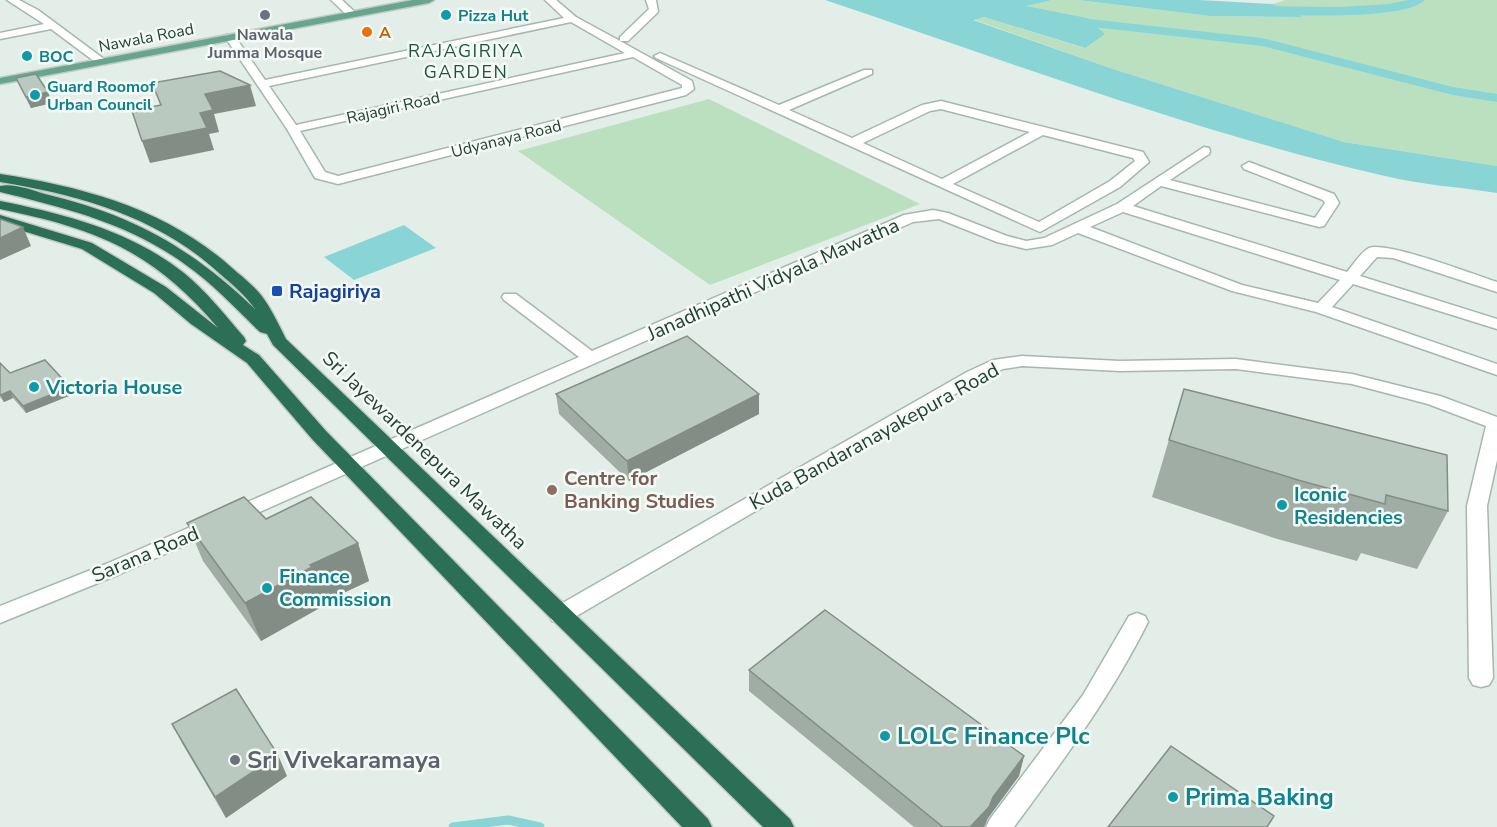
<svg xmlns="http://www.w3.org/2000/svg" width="1497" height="827" viewBox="0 0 1497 827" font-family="'Nunito Sans',sans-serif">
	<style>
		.green { fill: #bbe0c0 }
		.water { fill: #89d5d6 }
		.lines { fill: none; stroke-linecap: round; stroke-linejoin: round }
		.stream { stroke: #89d5d6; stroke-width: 9 }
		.canal { fill: #89d5d6; fill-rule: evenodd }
		.minor-casing { stroke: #a6b7ae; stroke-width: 3 }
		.major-casing { stroke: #c1cac6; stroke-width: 3 }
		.highway-casing { stroke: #c1cac6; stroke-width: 3 }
		.minor { fill: #fff; fill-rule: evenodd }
		.major { fill: #66a68c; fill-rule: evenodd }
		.highway { fill: #2c6f57; fill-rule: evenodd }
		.wall { fill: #9fada5 }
		.shaded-wall { fill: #828d86 }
		.building { fill: #b9c9c0; stroke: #828d86; stroke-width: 1.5 }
		.worship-dot { fill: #6b7280; stroke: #f5faf6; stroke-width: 2 }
		.culture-dot { fill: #0f9aa8; stroke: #f5faf6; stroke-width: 2 }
		.food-dot { fill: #e8710a; stroke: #f5faf6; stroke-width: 2 }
		.transit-dot { fill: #1a4fb4; stroke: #f5faf6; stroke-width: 2 }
		.education-dot { fill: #8d6e63; stroke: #f5faf6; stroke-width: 2 }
		.labels { text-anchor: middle; stroke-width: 5; stroke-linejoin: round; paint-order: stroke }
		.far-culture-label { font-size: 16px; font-weight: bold; fill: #0d838f; stroke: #f5faf6; text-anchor: start }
		.far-food-label { font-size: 16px; font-weight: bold; fill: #c56008; stroke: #f5faf6; text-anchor: start }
		.far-worship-label { font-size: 16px; font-weight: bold; fill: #5b616d; stroke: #f5faf6 }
		.far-street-label { font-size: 16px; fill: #224134; stroke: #f5faf6 }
		.far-neighbourhood-label { font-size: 18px; letter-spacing: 1.5px; fill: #1c543f; stroke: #f5faf6 }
		.street-label { font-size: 20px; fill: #224134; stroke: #f5faf6 }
		.transit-label { font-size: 20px; font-weight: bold; fill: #164399; stroke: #f5faf6; text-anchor: start }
		.culture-label { font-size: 20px; font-weight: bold; fill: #0d838f; stroke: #f5faf6; text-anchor: start }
		.education-label { font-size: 20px; font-weight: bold; fill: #785e54; stroke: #f5faf6; text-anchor: start }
		.near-culture-label { font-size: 24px; font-weight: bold; fill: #0d838f; stroke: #f5faf6; text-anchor: start }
		.near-worship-label { font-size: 24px; font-weight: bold; fill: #5b616d; stroke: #f5faf6; text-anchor: start }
	</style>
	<rect width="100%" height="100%" fill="#e4eee8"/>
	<path class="green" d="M1053 0H1078L1210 16 1300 17 1273 4 1285 0H1497V166L1344 142 1110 68 972 19 984 17 1084 48 1024 6Z
		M709 99 920 204 710 285 518 151Z"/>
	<path class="water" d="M825 0H1053L1026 6 1087 18 1105 34 1085 48 984 17 973 20 1110 68 1344 142 1497 166V193C1460 187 1421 185 1385 176 1194 132 1010 62 825 0Z
		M1078 0H1199L1273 4 1302 17 1210 16Z
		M404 225 436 248 354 280 324 257Z"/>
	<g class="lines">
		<path class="stream" d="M453 827 508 820 540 827"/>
		<path class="canal" d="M1408 0H1425C1405 20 1302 15 1272 15L1257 14 1251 10 1257 6 1341 7 1389 4Z
			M1062 16 1262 38 1453 87 1497 94V102L1453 95 1262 46 1057 23 1056 20 1057 17Z"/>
		<g class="minor-casing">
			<path id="minor" d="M7 0H19L38 10 108 62 106 64H98L51 29 0 39V33L44 24Z
				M331 0H342L357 14 348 16Z
				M545 0H556L576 17 620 41V37L649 9 646 0H656L658 12 628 41H620L692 81 694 89 686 95 338 184 315 178 287 129 225 37 226 35H234L265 80 564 18ZM571 22 625 53 296 125 269 86ZM633 57 682 85V88L338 176 325 172 300 131Z
				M660 53 779 105 864 70H872V74L789 110 852 138 922 105 941 101 1143 152 1149 162 1120 187 1040 232 656 58 654 56ZM941 109 1030 132 942 179 863 143 930 111ZM1043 135 1133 158 1135 161 1110 181 1039 222 953 184Z
				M1204 147 1209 148 1210 151 1209 154 1170 180 1315 218 1325 203 1323 200 1244 169 1242 166 1249 162 1334 194 1339 203 1324 226 1319 227 1161 186 1133 206 1347 272C1353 265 1361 252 1369 248 1387 241 1475 275 1497 282V292L1393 258 1377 257 1360 276 1497 319V329L1353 284 1332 307 1497 364V375L1316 312 1232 291 1078 233 1052 245 1026 249 997 242 939 219 913 222 120 574 0 623V606L106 564 579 357 504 300 502 297 504 294H516L592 351 904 215 933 210 948 213 1007 236 1026 241 1044 238 1117 204ZM1123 212 1340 280 1318 303 1242 285 1090 227Z
				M1022 356 1120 361 1236 359 1352 374 1440 396 1497 417V460L1487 506 1493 678 1489 685 1481 687 1473 685 1469 678 1467 506 1486 426 1428 404 1352 384 1236 369 1120 371 1022 366 1003 369 979 380 568 621 560 623 552 621 549 615 552 609 967 372 993 360Z
				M1137 613 1145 616 1148 622C1111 696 1063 761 1014 827H986L990 819 1083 695 1129 616Z"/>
		</g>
		<g class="major-casing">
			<path id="major" d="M413 0H434L429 3 0 84V78Z"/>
		</g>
		<g class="highway-casing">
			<path id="highway" d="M0 174C84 187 166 209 231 267 241 276 252 284 261 295 271 308 278 323 286 339L790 819 794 827H763L273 345 267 334 260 332C236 309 213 284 186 265 130 224 66 208 0 192V186C13 183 32 190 45 194 133 215 190 247 255 309 245 295 232 284 219 273 158 217 80 195 0 182Z
				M0 201C65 214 131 231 184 273 206 291 225 315 244 337L246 341 243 345 259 355 326 431 708 819 712 827H682L312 439 247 363 191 324 154 293 82 249 0 224V215L92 243 166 287 218 328C153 251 97 229 0 209Z"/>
		</g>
		<use href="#minor" class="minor"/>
		<use href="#major" class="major"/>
		<use href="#highway" class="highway"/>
	</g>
	<path class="wall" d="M16 78 52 103 31 108 21 89Z
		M0 363 10 373 74 394 26 413 13 398 4 402 0 397Z
		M1184 389 1448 511 1417 569 1361 553 1357 561 1274 538 1152 497Z
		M556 394 759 414 629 481 559 414Z
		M266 519 358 543 369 581 324 602 325 605 261 641 203 561 187 523Z
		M749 670 1024 756 1019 776 988 818 984 827H914L749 691Z
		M172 724 287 776 226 818 183 745Z"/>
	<path class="shaded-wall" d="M250 85 256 106 214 114 219 132 209 134 214 150 150 163 142 141 200 113 205 94Z
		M48 92 52 103 31 108 26 97Z
		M23 227 31 246 0 260V238Z
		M70 387 74 394 26 413 23 406Z
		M10 391 13 398 4 402 1 395Z
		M759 394V414L629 481 627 461Z
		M358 543 369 581 324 602 325 605 261 641 245 603 310 565Z
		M278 755 287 776 226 818 215 797Z
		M1024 756 1019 776 988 818 984 827H970Z"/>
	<path class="building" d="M220 71 250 85 205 94 213 110 200 113 207 128 142 141 132 111 161 105 152 83Z
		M36 74 48 92 26 97 16 78Z
		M0 219 23 227 0 238Z
		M687 336 759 394 627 461 556 394Z
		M45 360 70 387 23 406 10 391 1 395 0 394V363L10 373Z
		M1184 389 1447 455 1448 511 1386 495 1385 504 1298 480 1169 440Z
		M244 497 266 519 311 497 358 543 310 565 312 567 245 603 187 523Z
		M825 610 1024 756 993 797 989 807 970 827H943L749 670Z
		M236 689 278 755 215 797 172 724Z
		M1171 746 1274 816 1267 827H1108Z"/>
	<g class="worship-dot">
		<circle cx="265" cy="15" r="6"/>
		<circle cx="235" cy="760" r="6"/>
	</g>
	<g class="culture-dot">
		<circle cx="446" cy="15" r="6"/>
		<circle cx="27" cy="56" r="6"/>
		<circle cx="35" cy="95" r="6"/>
		<circle cx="34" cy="387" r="6"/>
		<circle cx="1282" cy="505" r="6"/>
		<circle cx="267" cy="588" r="6"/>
		<circle cx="885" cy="736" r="6"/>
		<circle cx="1173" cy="797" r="6"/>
	</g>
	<circle class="food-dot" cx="367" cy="32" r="6"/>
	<rect class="transit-dot" x="271" y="285" width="12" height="12" rx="3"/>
	<circle class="education-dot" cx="552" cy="490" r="6"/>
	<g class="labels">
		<g class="far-culture-label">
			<text x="458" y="21">Pizza Hut</text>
			<text x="39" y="62">BOC</text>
			<text x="47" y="92">Guard Roomof<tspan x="47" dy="18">Urban Council</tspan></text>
		</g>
		<g class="far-food-label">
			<text x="379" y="38">A</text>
		</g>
		<g class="far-worship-label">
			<text x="265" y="40">Nawala<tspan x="265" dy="18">Jumma Mosque</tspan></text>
		</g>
		<g class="far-street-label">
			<text transform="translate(146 37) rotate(-11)" y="6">Nawala Road</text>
			<text transform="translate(393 107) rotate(-13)" y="6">Rajagiri Road</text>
			<text transform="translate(506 138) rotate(-14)" y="6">Udyanaya Road</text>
		</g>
		<g class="far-neighbourhood-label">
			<text x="466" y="57">RAJAGIRIYA<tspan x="466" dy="21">GARDEN</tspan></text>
		</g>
		<g class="street-label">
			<text transform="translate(773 279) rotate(-24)" y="7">Janadhipathi Vidyala Mawatha</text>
			<text transform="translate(874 436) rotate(-29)" y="7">Kuda Bandaranayakepura Road</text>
			<text transform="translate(425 450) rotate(44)" y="7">Sri Jayewardenepura Mawatha</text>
			<text transform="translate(145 554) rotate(-23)" y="7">Sarana Road</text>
		</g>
		<g class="transit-label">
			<text x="289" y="298">Rajagiriya</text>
		</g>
		<g class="culture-label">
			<text x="46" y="394">Victoria House</text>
			<text x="1294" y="501">Iconic<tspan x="1294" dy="23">Residencies</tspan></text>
			<text x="279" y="583">Finance<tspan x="279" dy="23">Commission</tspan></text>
		</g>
		<g class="education-label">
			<text x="564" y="485">Centre for<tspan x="564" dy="23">Banking Studies</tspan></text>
		</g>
		<g class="near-culture-label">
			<text x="897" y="744">LOLC Finance Plc</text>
			<text x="1185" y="805">Prima Baking</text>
		</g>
		<g class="near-worship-label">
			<text x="247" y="768">Sri Vivekaramaya</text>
		</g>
	</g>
</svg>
